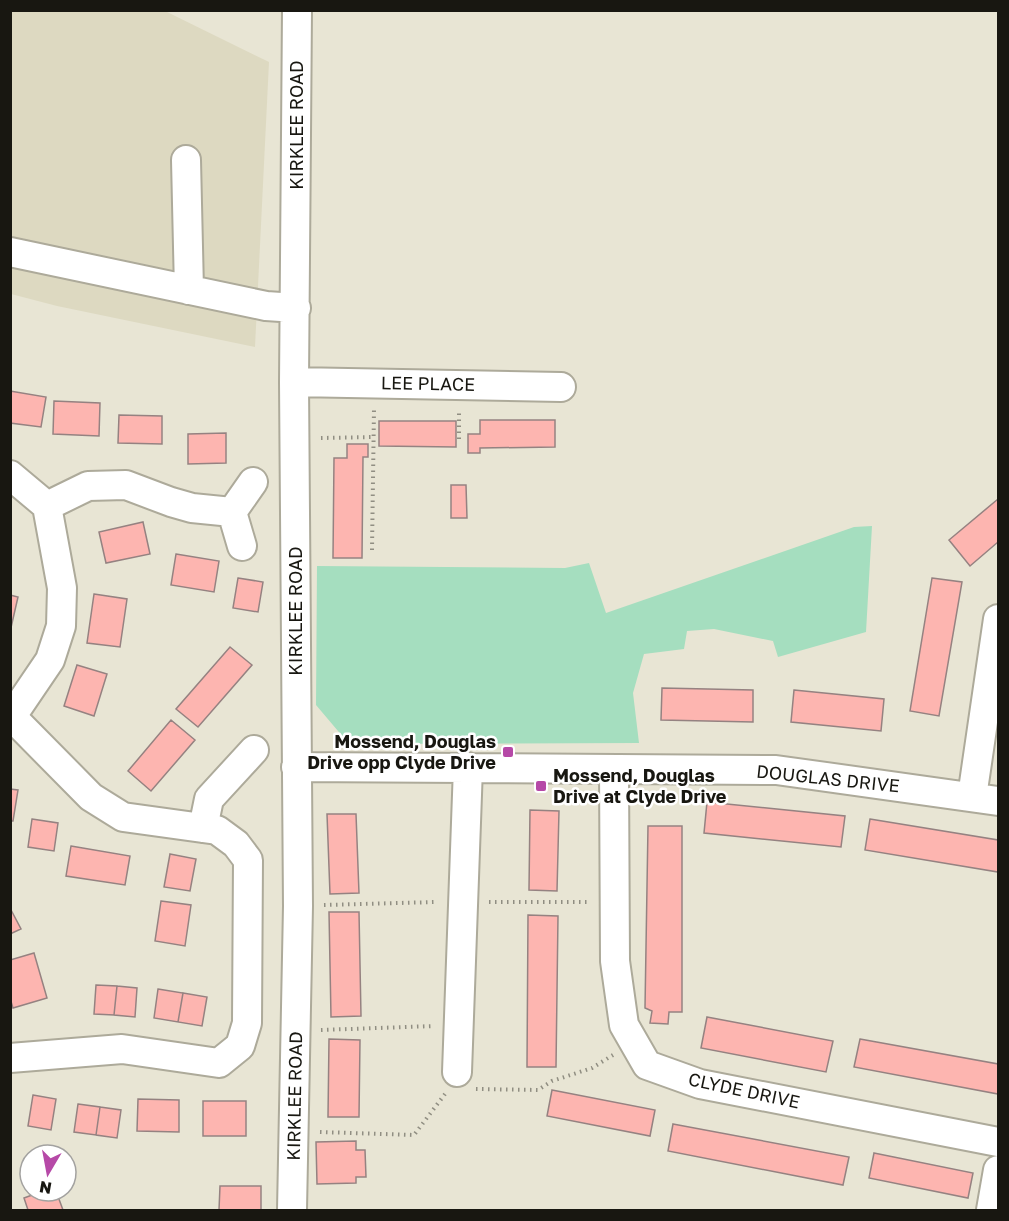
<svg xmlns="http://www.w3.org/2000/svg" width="1009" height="1221" viewBox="0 0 1009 1221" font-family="'Golos Text',sans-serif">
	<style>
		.built { fill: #ddd9c1 }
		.green { fill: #a5debf }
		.building { fill: #fdb5b0; stroke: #958281; stroke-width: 1.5 }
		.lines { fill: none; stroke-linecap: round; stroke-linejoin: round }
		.minor-casing { stroke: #adaa9a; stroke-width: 32 }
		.path { stroke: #908e82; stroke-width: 4; stroke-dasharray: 1.5 4.5; stroke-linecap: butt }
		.minor { stroke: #fff; stroke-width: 28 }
		.poi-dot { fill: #b649a7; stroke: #fff; stroke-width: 2 }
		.labels { text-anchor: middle; stroke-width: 5; stroke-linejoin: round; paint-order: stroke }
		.street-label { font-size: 18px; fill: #181711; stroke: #fff }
		.poi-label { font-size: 18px; font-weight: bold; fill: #181711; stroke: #fff; text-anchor: end }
	</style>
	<rect width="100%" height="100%" fill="#e8e5d4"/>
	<path class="built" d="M10 11H165L269 62 255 347 57 306 11 294Z"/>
	<path class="green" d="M872 526 866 632 778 657 773 641 714 629 687 631 684 649 644 654 633 693 639 743 349 744 316 705 317 566 565 568 589 563 606 613 854 527Z"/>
	<path class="building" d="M10 391 46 397 41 427 10 423Z
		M54 401 100 403 99 436 53 434Z
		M119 415 162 416V444L118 443Z
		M480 420H555V447L480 448V453H468V434H480Z
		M379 421H456V447L379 446Z
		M226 433V463L188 464V434Z
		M347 444H368V457H363L362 558H333L334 458H347Z
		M451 485H466L467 518H451Z
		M998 499V542L970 566 949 540Z
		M143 522 150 554 106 563 99 532Z
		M176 554 219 561 214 592 171 585Z
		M238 578 263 582 258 612 233 608Z
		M932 578 962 582 939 716 910 711Z
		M94 594 127 599 120 647 87 643Z
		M10 595 18 597 10 632Z
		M230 647 252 665 198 727 176 709Z
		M77 665 107 674 94 716 64 706Z
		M662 688 753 690V722L661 720Z
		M794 690 884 699 881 731 791 722Z
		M171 720 195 740 151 791 128 771Z
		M10 789 18 790 13 821H10Z
		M707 802 845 816 841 847 704 833Z
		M530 810 559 811 557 891 529 890Z
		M327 814H356L359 893 330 894Z
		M32 819 58 823 54 851 28 847Z
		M870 819 998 840V872L865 850Z
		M648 826H682V1012H669L668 1024 650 1023 652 1011 645 1008Z
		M71 846 130 856 125 885 66 876Z
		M170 854 196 859 190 891 164 887Z
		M161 901 191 905 185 946 155 941Z
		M10 908 21 929 10 934Z
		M329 912H359L361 1016 331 1017Z
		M528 915 558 916 556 1067H527Z
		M34 953 47 998 13 1008 10 998V960Z
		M96 985 117 986 114 1015 94 1014Z
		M117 986 137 988 135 1017 114 1015Z
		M158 989 183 993 178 1022 154 1018Z
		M183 993 207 997 202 1026 178 1022Z
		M707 1017 833 1041 826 1072 701 1048Z
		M329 1039 360 1040 359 1117H328Z
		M860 1039 998 1064V1094L854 1067Z
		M552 1090 655 1110 650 1136 547 1116Z
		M33 1095 56 1099 51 1130 28 1126Z
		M138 1099 179 1100V1132L137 1131Z
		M203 1101H246V1136H203Z
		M78 1104 100 1107 96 1135 74 1132Z
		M100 1107 121 1110 117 1138 96 1135Z
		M673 1124 849 1157 843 1185 668 1151Z
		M356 1141V1150H365L366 1177H356V1183L317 1184 316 1142Z
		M874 1153 973 1173 968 1198 869 1178Z
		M220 1186H261V1210H219Z
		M43 1191H56L63 1210H28L24 1198Z"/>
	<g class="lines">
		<g class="minor-casing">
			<path id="minor" d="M186 160 189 290
				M10 252 266 306 296 308
				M294 382 561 387
				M10 475 47 506 62 588 61 626 50 660 10 719
				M47 506 88 486 126 485 171 502 192 508 232 512 242 546
				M232 512 253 482
				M296 767 776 770 998 801
				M614 769 615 961 624 1025 647 1065 700 1084 998 1142
				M972 797 998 619
				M203 828 209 799 254 750
				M10 1058 122 1049 219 1063 240 1046 247 1023 248 860 236 844 217 830 123 817 91 797 13 718
				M457 1072 468 767
				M292 1210 298 906 294 382 297 10
				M991 1210 998 1170"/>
		</g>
		<path class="path" d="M321 438 374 437
			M459 439V410
			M372 550 374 409
			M489 902H589
			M324 905 436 902
			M321 1030 434 1026
			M476 1089 538 1090 552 1081 592 1068 613 1055
			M320 1132 414 1135 445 1094"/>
		<use href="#minor" class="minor"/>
	</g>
	<g class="poi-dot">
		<rect x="502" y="746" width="12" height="12" rx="3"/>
		<rect x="535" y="780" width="12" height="12" rx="3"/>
	</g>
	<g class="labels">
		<g class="street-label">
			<text transform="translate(297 125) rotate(-90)" y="6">KIRKLEE ROAD</text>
			<text transform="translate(428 384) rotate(1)" y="6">LEE PLACE</text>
			<text transform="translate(296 611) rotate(-90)" y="6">KIRKLEE ROAD</text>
			<text transform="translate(828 779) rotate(6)" y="6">DOUGLAS DRIVE</text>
			<text transform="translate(744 1091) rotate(12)" y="6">CLYDE DRIVE</text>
			<text transform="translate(295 1096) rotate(-89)" y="6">KIRKLEE ROAD</text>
		</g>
		<g class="poi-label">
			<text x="496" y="748">Mossend, Douglas<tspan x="496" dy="21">Drive opp Clyde Drive</tspan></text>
			<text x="553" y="782" text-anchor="start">Mossend, Douglas<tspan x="553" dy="21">Drive at Clyde Drive</tspan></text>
		</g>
	</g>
	<rect width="1009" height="1221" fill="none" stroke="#181711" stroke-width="24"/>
	<g transform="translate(48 1173) rotate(190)"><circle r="28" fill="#ffffff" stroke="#a3a2a0" stroke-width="1.5"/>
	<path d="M0-4.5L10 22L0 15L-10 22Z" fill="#b649a7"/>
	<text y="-9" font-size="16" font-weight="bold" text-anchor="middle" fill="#181711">N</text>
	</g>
</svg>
